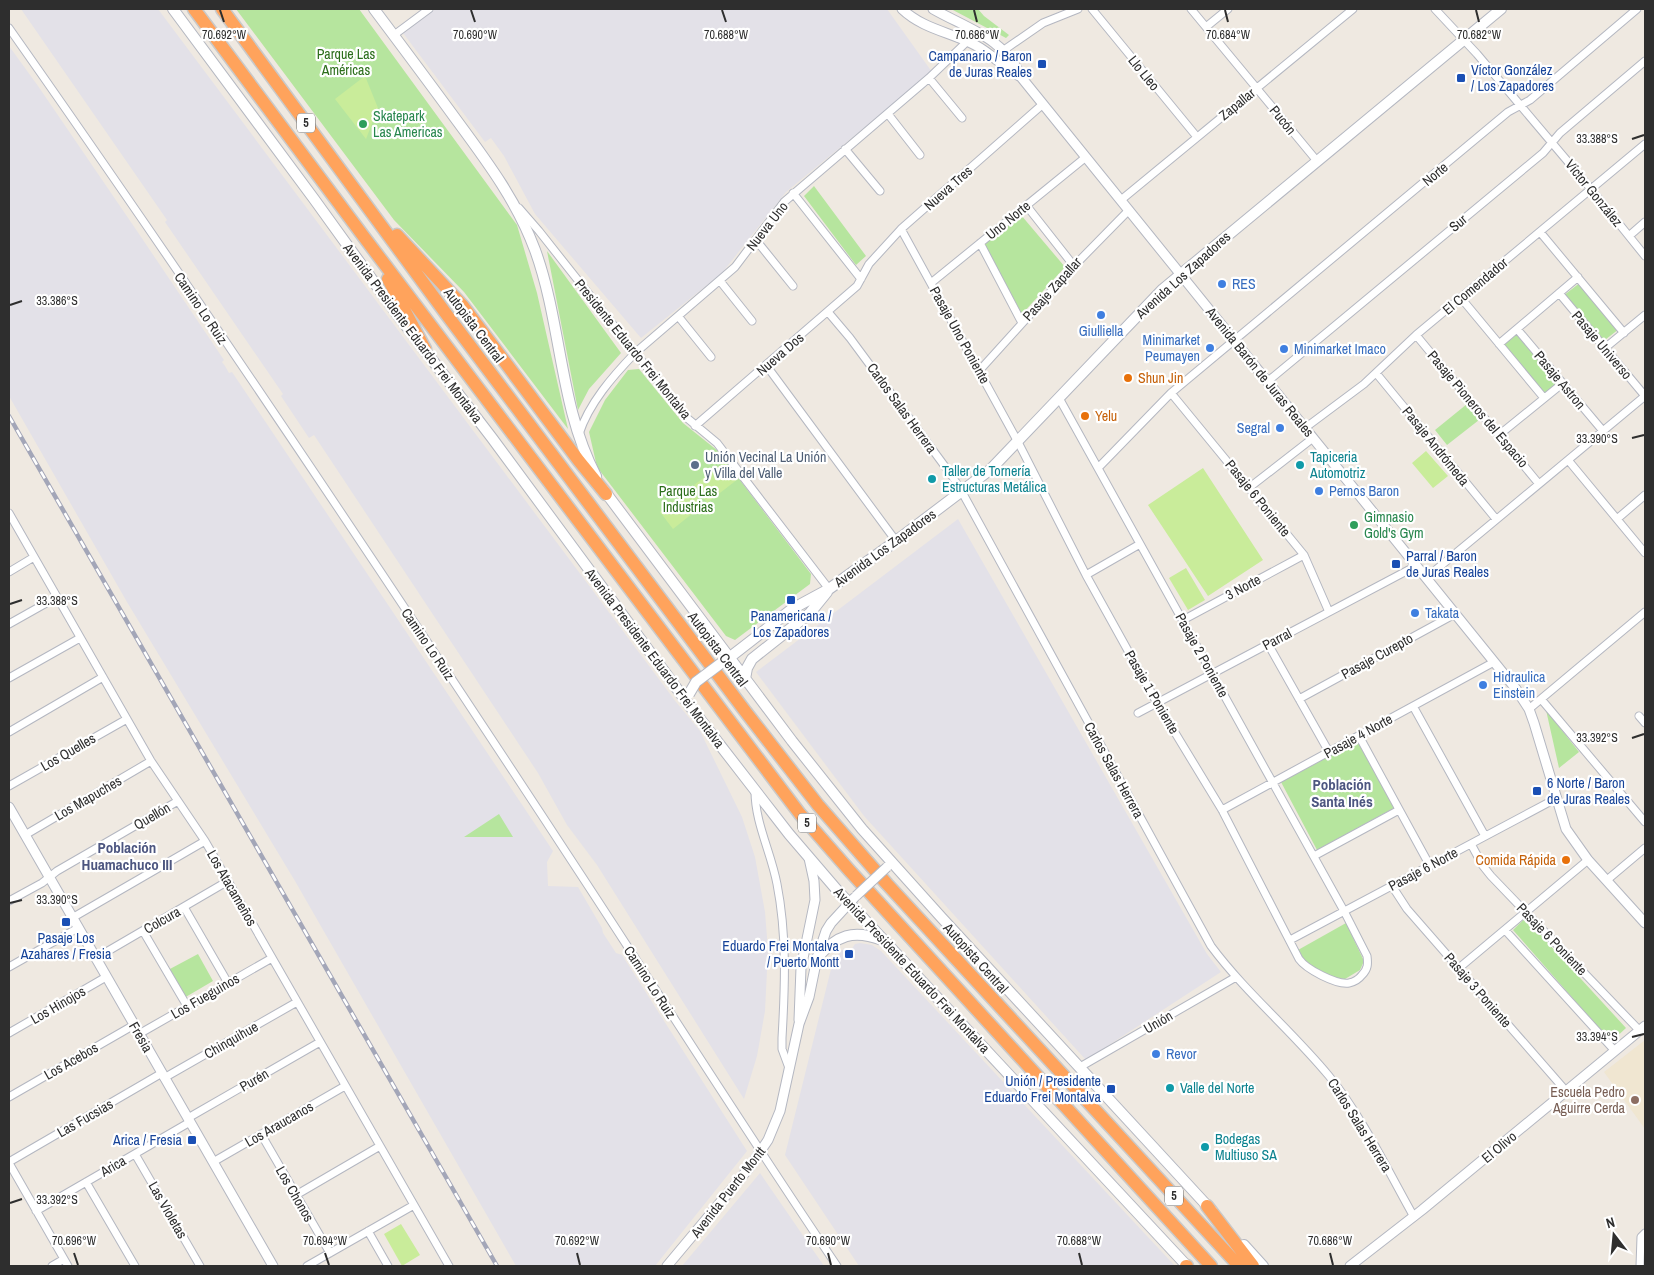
<svg xmlns="http://www.w3.org/2000/svg" width="1654" height="1275" viewBox="0 0 1654 1275" font-family="'Archivo Narrow',sans-serif">
	<style>
		.industrial { fill: #e3e1e8 }
		.education { fill: #f0e6d1 }
		.green { fill: #b6e59e }
		.pitch { fill: #c9ec9a }
		.lines { fill: none; stroke-linecap: round; stroke-linejoin: round }
		.minor-casing { stroke: #b4b7c1; stroke-width: 9 }
		.tertiary-casing { stroke: #b4b7c1; stroke-width: 11 }
		.secondary-casing { stroke: #b4b7c1; stroke-width: 12 }
		.motorway-casing { stroke: #c9c9c9; stroke-width: 15 }
		.minor { stroke: #fff; stroke-width: 7 }
		.tertiary { stroke: #fff; stroke-width: 9 }
		.secondary { stroke: #fff; stroke-width: 10 }
		.motorway { stroke: #ffa35c; stroke-width: 12 }
		.rail-casing { stroke: #a3a6b8; stroke-width: 4.5 }
		.rail { stroke: #fff; stroke-width: 2.5; stroke-dasharray: 8; stroke-linecap: butt }
		.tertiary-bridge-casing { stroke: #b4b7c1; stroke-width: 11; stroke-linecap: butt }
		.secondary-bridge-casing { stroke: #b4b7c1; stroke-width: 12; stroke-linecap: butt }
		.tertiary-bridge { stroke: #fff; stroke-width: 9 }
		.secondary-bridge { stroke: #fff; stroke-width: 10 }
		.ticks { fill: none; stroke: #2e2e2e; stroke-width: 2 }
		.transit-dot { fill: #1a4fb4; stroke: #fff; stroke-width: 2 }
		.leisure-dot { fill: #2e9e5b; stroke: #fff; stroke-width: 2 }
		.shop-dot { fill: #3f7fe0; stroke: #fff; stroke-width: 2 }
		.food-dot { fill: #e8710a; stroke: #fff; stroke-width: 2 }
		.service-dot { fill: #5c6f8a; stroke: #fff; stroke-width: 2 }
		.culture-dot { fill: #0f9aa8; stroke: #fff; stroke-width: 2 }
		.education-dot { fill: #8d6e63; stroke: #fff; stroke-width: 2 }
		.labels { text-anchor: middle; stroke-width: 4.5; stroke-linejoin: round; paint-order: stroke }
		.shield { fill: #fff; stroke: #6d6d6d; stroke-width: 1 }
		.shield-label { font-size: 12px; font-weight: bold; fill: #2e2e2e }
		.park-label { font-size: 14px; fill: #2c6e1b; stroke: #fff }
		.transit-label { font-size: 14px; fill: #164399; stroke: #fff; text-anchor: end }
		.street-label { font-size: 14px; fill: #2e2e2e; stroke: #fff }
		.leisure-label { font-size: 14px; fill: #27864d; stroke: #fff; text-anchor: start }
		.shop-label { font-size: 14px; fill: #366cbe; stroke: #fff; text-anchor: start }
		.food-label { font-size: 14px; fill: #c56008; stroke: #fff; text-anchor: start }
		.service-label { font-size: 14px; fill: #4e5e75; stroke: #fff; text-anchor: start }
		.culture-label { font-size: 14px; fill: #0d838f; stroke: #fff; text-anchor: start }
		.education-label { font-size: 14px; fill: #785e54; stroke: #fff; text-anchor: end }
		.neighbourhood-label { font-size: 15px; font-weight: bold; fill: #4d5680; stroke: #fff }
		.ticks-label { font-size: 12px; text-anchor: middle; fill: #2e2e2e; stroke: #fff; stroke-width: 4.5; stroke-linejoin: round; paint-order: stroke }
	</style>
	<rect width="100%" height="100%" fill="#efe9e1"/>
	<path class="industrial" d="M21 9H158L676 702 700 731 742 817 755 857 765 912 768 950 765 1011 757 1056 744 1099 597 865 567 825 538 773 314 435 309 438 281 396 283 394 165 222 167 220Z
		M435 9H887L932 72 786 192 722 273 641 338 535 214 504 156 491 138 485 142 403 33Z
		M9 46 38 86 137 231 224 360 222 362 225 366 229 373 232 372 553 851 547 862 548 886 578 887 602 928 603 933 616 953 622 955 747 1151 655 1266H516L295 881 127 602 9 396Z
		M958 519 1207 954 1221 972 1086 1060 864 816 756 672Z
		M860 943 872 945 881 951 1175 1266H859L785 1155 833 961 844 948 849 953 855 944Z
		M760 1173 824 1266H682Z"/>
	<path class="education" d="M1645 1040V1129L1604 1072Z"/>
	<path class="green" d="M236 9H359L517 225 537 293 568 429 464 292 394 220Z
		M951 9H978L984 16 1009 35 1006 38Z
		M814 186 866 256 856 265 804 196Z
		M1021 215 1065 267 1022 314 984 244Z
		M547 251 621 353 589 389 578 410Z
		M1581 282 1619 329 1601 343 1563 296Z
		M1518 333 1559 384 1545 395 1504 344Z
		M639 369 683 423 718 451 811 574 810 584 735 640 726 636 597 467 589 432 605 400 628 370Z
		M1467 404 1479 420 1447 445 1435 430Z
		M1546 710 1579 752 1559 768Z
		M1358 741 1394 808 1317 850 1281 782Z
		M499 814 513 837H464Z
		M1525 918 1626 1028 1611 1042 1513 930Z
		M1346 923 1364 961 1360 970 1345 979 1330 977 1306 964 1298 950Z
		M198 954 213 981 184 998 168 970Z"/>
	<path class="pitch" d="M365 76 378 108 366 139 335 99Z
		M1426 451 1448 476 1433 488 1412 463Z
		M725 462 738 479 707 503 694 485Z
		M1203 468 1263 560 1208 596 1148 505Z
		M690 488 703 505 673 529 660 512Z
		M1186 568 1205 600 1188 610 1169 578Z
		M401 1224 420 1255 402 1266 384 1234Z"/>
	<g class="lines">
		<g class="minor-casing">
			<path id="minor" d="M1092 9 1197 137
				M1191 9 1317 161
				M1435 9 1477 54 1591 189 1645 256
				M1206 27 1228 9
				M9 28C204 305 393 588 579 872 665 1003 749 1136 837 1266
				M394 35 429 9
				M1004 50 1043 23 1078 9
				M929 78 962 118
				M888 114 920 155
				M845 149 880 191
				M793 193 861 279
				M1121 200 1353 9
				M1026 205 1074 266
				M519 208 539 231 687 418 717 443 829 589
				M901 229 1018 442 1086 575 1157 703 1222 810 1299 959C1306 969 1336 985 1349 983 1354 982 1359 979 1362 975 1368 969 1368 964 1367 956L1344 911 1059 398
				M1540 232 1624 333
				M1629 236 1645 222
				M756 240 793 286
				M980 243 1022 323
				M720 281 752 321
				M931 283 1086 157
				M1559 293 1645 396
				M1461 298 1544 398
				M828 312 850 338 952 476 962 492 1211 946C1246 993 1292 1031 1329 1076 1362 1116 1388 1171 1414 1217
				M678 316 711 357
				M1517 329 1603 431
				M1416 335 1539 484
				M1499 344 1578 277
				M1605 348 1645 315
				M766 365 896 541
				M979 371 1074 266 1129 210
				M1376 373 1496 519
				M1267 382 1543 153 1560 133 1645 61
				M1171 393 1304 555 1329 612
				M695 426 857 286 869 264 901 229 1043 104
				M1305 428 1364 384 1416 335 1645 144
				M579 434C589 403 613 376 635 353L735 267 784 202 929 78 977 32
				M1499 435 1563 383
				M1568 460 1645 553
				M1098 468 1171 393 1508 112 1530 100 1637 9
				M1250 487 1313 438
				M9 513 151 761 205 841 449 1266
				M1617 519 1645 495
				M9 572 34 557
				M1086 575 1140 544
				M1426 578 1645 396
				M1183 620 1304 555
				M9 624 57 597
				M1268 644 1329 752
				M9 678 80 638
				M1299 699 1455 614
				M1541 699 1645 822
				M1413 706 1485 836
				M1529 709 1645 612
				M1138 713 1416 566
				M1639 716 1645 723
				M9 732 103 677
				M1359 736 1430 866
				M9 786 127 719
				M755 791C755 823 771 852 777 884 787 935 785 986 782 1038V1049L789 1068
				M1222 810 1494 662
				M25 835 151 761
				M1471 844 1483 866 1491 876 1639 1030
				M1314 856 1399 810
				M1607 880 1645 848
				M1392 886 1407 909 1566 1091
				M9 901 42 883 57 871 178 801
				M184 907 228 983
				M72 918 205 841
				M1505 930 1615 1051
				M143 931 187 1006
				M1290 940 1557 798
				M96 958 228 881
				M9 967 78 928
				M1459 968 1588 860
				M9 1033 106 977
				M139 1034 272 958
				M1080 1067 1236 977
				M164 1078 297 1002
				M9 1097 134 1025
				M188 1118 320 1042
				M261 1134 330 1253
				M135 1154 200 1266
				M9 1162 162 1073
				M213 1162 345 1086
				M9 1163 68 1266
				M86 1182 135 1266
				M296 1195 380 1146
				M36 1211 190 1122
				M368 1231 388 1266
				M52 1266 64 1259
				M307 1266 414 1205
				M1640 1266 1641 1237 1645 1233"/>
		</g>
		<g class="tertiary-casing">
			<path id="tertiary" d="M902 9C923 29 950 32 975 45 992 54 1004 68 1021 77
				M933 9C966 28 1005 38 1021 77L1516 689 1529 709 1534 723 1566 829 1588 860 1645 923
				M9 807 273 1266
				M799 1020 801 968 815 900 814 881 809 858
				M667 1266 749 1168 768 1140 780 1111 799 1024 809 997 817 958 826 931 831 923 854 898
				M1350 1266 1422 1210 1645 1026"/>
		</g>
		<g class="secondary-casing">
			<path id="secondary" d="M173 9 314 199 397 314 492 438 689 705 789 834 837 890 1187 1266
				M374 9C401 45 428 81 455 118 486 160 517 201 535 250 562 324 559 406 596 476
				M603 489 792 741 862 829 941 917 1212 1211
				M725 661 792 609 829 589 896 541 991 469 1163 289 1501 9
				M745 679 747 668 752 659 810 613 827 592
				M817 958C837 935 853 929 882 940
				M1244 1245 1263 1266"/>
		</g>
		<g class="motorway-casing">
			<path id="motorway" d="M194 9 364 237 800 814 849 870 1211 1266
				M222 9 447 315 745 711 818 805 887 884 1239 1266
				M397 235 463 306 579 461 606 494
				M388 279 425 349
				M1207 1206 1253 1266
				M1186 1266H1187"/>
		</g>
		<use href="#minor" class="minor"/>
		<use href="#tertiary" class="tertiary"/>
		<use href="#secondary" class="secondary"/>
		<use href="#motorway" class="motorway"/>
		<g class="rail-casing">
			<path id="rail" d="M9 416 497 1266"/>
		</g>
		<use href="#rail" class="rail"/>
		<g class="tertiary-bridge-casing">
			<path id="tertiary-bridge" d="M856 896 887 867"/>
		</g>
		<g class="secondary-bridge-casing">
			<path id="secondary-bridge" d="M689 694 696 682 724 661"/>
		</g>
		<use href="#tertiary-bridge" class="tertiary-bridge"/>
		<use href="#secondary-bridge" class="secondary-bridge"/>
	</g>
	<path class="ticks" d="M220 10 224 22M471 10 475 22M722 10 726 22M974 10 977 22M1225 10 1228 22M1476 10 1479 22M1632 139 1644 135M10 305 22 301M1632 438 1644 435M10 604 22 600M1632 738 1644 734M10 903 22 900M1632 1037 1644 1034M10 1203 22 1199M74 1253 78 1265M325 1253 329 1265M577 1253 580 1265M828 1253 831 1265M1079 1253 1082 1265M1330 1253 1333 1265"/>
	<g class="transit-dot">
		<rect x="1037" y="59" width="10" height="10" rx="2.5"/>
		<rect x="1456" y="73" width="10" height="10" rx="2.5"/>
		<rect x="1391" y="559" width="10" height="10" rx="2.5"/>
		<rect x="786" y="595" width="10" height="10" rx="2.5"/>
		<rect x="1532" y="786" width="10" height="10" rx="2.5"/>
		<rect x="61" y="917" width="10" height="10" rx="2.5"/>
		<rect x="844" y="949" width="10" height="10" rx="2.5"/>
		<rect x="1106" y="1084" width="10" height="10" rx="2.5"/>
		<rect x="187" y="1135" width="10" height="10" rx="2.5"/>
	</g>
	<g class="leisure-dot">
		<circle cx="363" cy="124" r="5"/>
		<circle cx="1354" cy="525" r="5"/>
	</g>
	<g class="shop-dot">
		<circle cx="1222" cy="284" r="5"/>
		<circle cx="1101" cy="315" r="5"/>
		<circle cx="1210" cy="348" r="5"/>
		<circle cx="1284" cy="349" r="5"/>
		<circle cx="1280" cy="428" r="5"/>
		<circle cx="1319" cy="491" r="5"/>
		<circle cx="1415" cy="613" r="5"/>
		<circle cx="1483" cy="685" r="5"/>
		<circle cx="1156" cy="1054" r="5"/>
	</g>
	<g class="food-dot">
		<circle cx="1128" cy="378" r="5"/>
		<circle cx="1085" cy="416" r="5"/>
		<circle cx="1566" cy="860" r="5"/>
	</g>
	<circle class="service-dot" cx="695" cy="465" r="5"/>
	<g class="culture-dot">
		<circle cx="1300" cy="465" r="5"/>
		<circle cx="932" cy="479" r="5"/>
		<circle cx="1170" cy="1088" r="5"/>
		<circle cx="1205" cy="1147" r="5"/>
	</g>
	<circle class="education-dot" cx="1635" cy="1100" r="5"/>
	<g class="labels">
		<g class="shield">
			<rect x="297" y="113.5" width="18" height="19" rx="4"/>
			<rect x="798" y="813.5" width="18" height="19" rx="4"/>
			<rect x="1165" y="1186.5" width="18" height="19" rx="4"/>
		</g>
		<g class="shield-label">
			<text x="306" y="127">5</text>
			<text x="807" y="827">5</text>
			<text x="1174" y="1200">5</text>
		</g>
		<g class="park-label">
			<text x="346" y="59">Parque Las<tspan x="346" dy="16">Américas</tspan></text>
			<text x="688" y="496">Parque Las<tspan x="688" dy="16">Industrias</tspan></text>
		</g>
		<g class="transit-label">
			<text x="1032" y="61">Campanario / Baron<tspan x="1032" dy="16">de Juras Reales</tspan></text>
			<text x="1471" y="75" text-anchor="start">Víctor González<tspan x="1471" dy="16">/ Los Zapadores</tspan></text>
			<text x="1406" y="561" text-anchor="start">Parral / Baron<tspan x="1406" dy="16">de Juras Reales</tspan></text>
			<text x="791" y="621" text-anchor="middle">Panamericana /<tspan x="791" dy="16">Los Zapadores</tspan></text>
			<text x="1547" y="788" text-anchor="start">6 Norte / Baron<tspan x="1547" dy="16">de Juras Reales</tspan></text>
			<text x="66" y="943" text-anchor="middle">Pasaje Los<tspan x="66" dy="16">Azahares / Fresia</tspan></text>
			<text x="839" y="951">Eduardo Frei Montalva<tspan x="839" dy="16">/ Puerto Montt</tspan></text>
			<text x="1101" y="1086">Unión / Presidente<tspan x="1101" dy="16">Eduardo Frei Montalva</tspan></text>
			<text x="182" y="1145">Arica / Fresia</text>
		</g>
		<g class="street-label">
			<text transform="translate(1144 73) rotate(51)" y="5">Llo Lleo</text>
			<text transform="translate(1237 104) rotate(-39)" y="5">Zapallar</text>
			<text transform="translate(1283 120) rotate(51)" y="5">Pucón</text>
			<text transform="translate(1435 174) rotate(-40)" y="5">Norte</text>
			<text transform="translate(948 188) rotate(-42)" y="5">Nueva Tres</text>
			<text transform="translate(1594 193) rotate(51)" y="5">Víctor González</text>
			<text transform="translate(1008 220) rotate(-39)" y="5">Uno Norte</text>
			<text transform="translate(1458 223) rotate(-40)" y="5">Sur</text>
			<text transform="translate(767 226) rotate(-52)" y="5">Nueva Uno</text>
			<text transform="translate(1183 275) rotate(-42)" y="5">Avenida Los Zapadores</text>
			<text transform="translate(1475 286) rotate(-40)" y="5">El Comendador</text>
			<text transform="translate(1052 289) rotate(-48)" y="5">Pasaje Zapallar</text>
			<text transform="translate(201 308) rotate(56)" y="5">Camino Lo Ruiz</text>
			<text transform="translate(474 325) rotate(53)" y="5">Autopista Central</text>
			<text transform="translate(413 333) rotate(53)" y="5">Avenida Presidente Eduardo Frei Montalva</text>
			<text transform="translate(960 335) rotate(61)" y="5">Pasaje Uno Poniente</text>
			<text transform="translate(1602 345) rotate(50)" y="5">Pasaje Universo</text>
			<text transform="translate(633 349) rotate(51)" y="5">Presidente Eduardo Frei Montalva</text>
			<text transform="translate(780 354) rotate(-41)" y="5">Nueva Dos</text>
			<text transform="translate(1260 372) rotate(51)" y="5">Avenida Barón de Juras Reales</text>
			<text transform="translate(1560 380) rotate(50)" y="5">Pasaje Astron</text>
			<text transform="translate(902 408) rotate(54)" y="5">Carlos Salas Herrera</text>
			<text transform="translate(1478 409) rotate(50)" y="5">Pasaje Pioneros del Espacio</text>
			<text transform="translate(1436 446) rotate(51)" y="5">Pasaje Andrómeda</text>
			<text transform="translate(1258 498) rotate(51)" y="5">Pasaje 6 Poniente</text>
			<text transform="translate(885 548) rotate(-36)" y="5">Avenida Los Zapadores</text>
			<text transform="translate(1243 587) rotate(-28)" y="5">3 Norte</text>
			<text transform="translate(1277 639) rotate(-28)" y="5">Parral</text>
			<text transform="translate(428 644) rotate(56)" y="5">Camino Lo Ruiz</text>
			<text transform="translate(718 649) rotate(53)" y="5">Autopista Central</text>
			<text transform="translate(1202 655) rotate(61)" y="5">Pasaje 2 Poniente</text>
			<text transform="translate(1377 656) rotate(-29)" y="5">Pasaje Curepto</text>
			<text transform="translate(655 658) rotate(53)" y="5">Avenida Presidente Eduardo Frei Montalva</text>
			<text transform="translate(1152 692) rotate(60)" y="5">Pasaje 1 Poniente</text>
			<text transform="translate(1358 736) rotate(-29)" y="5">Pasaje 4 Norte</text>
			<text transform="translate(68 752) rotate(-30)" y="5">Los Quelles</text>
			<text transform="translate(1114 770) rotate(61)" y="5">Carlos Salas Herrera</text>
			<text transform="translate(88 798) rotate(-30)" y="5">Los Mapuches</text>
			<text transform="translate(152 816) rotate(-30)" y="5">Quellón</text>
			<text transform="translate(1423 869) rotate(-28)" y="5">Pasaje 6 Norte</text>
			<text transform="translate(232 888) rotate(60)" y="5">Los Atacameños</text>
			<text transform="translate(162 920) rotate(-30)" y="5">Colcura</text>
			<text transform="translate(1552 939) rotate(46)" y="5">Pasaje 6 Poniente</text>
			<text transform="translate(976 958) rotate(48)" y="5">Autopista Central</text>
			<text transform="translate(912 970) rotate(47)" y="5">Avenida Presidente Eduardo Frei Montalva</text>
			<text transform="translate(650 982) rotate(57)" y="5">Camino Lo Ruiz</text>
			<text transform="translate(1478 990) rotate(49)" y="5">Pasaje 3 Poniente</text>
			<text transform="translate(205 996) rotate(-30)" y="5">Los Fueguinos</text>
			<text transform="translate(58 1005) rotate(-30)" y="5">Los Hinojos</text>
			<text transform="translate(1158 1022) rotate(-30)" y="5">Unión</text>
			<text transform="translate(141 1037) rotate(60)" y="5">Fresia</text>
			<text transform="translate(231 1040) rotate(-30)" y="5">Chinquihue</text>
			<text transform="translate(71 1061) rotate(-30)" y="5">Los Acebos</text>
			<text transform="translate(254 1080) rotate(-30)" y="5">Purén</text>
			<text transform="translate(85 1118) rotate(-30)" y="5">Las Fucsias</text>
			<text transform="translate(279 1124) rotate(-30)" y="5">Los Araucanos</text>
			<text transform="translate(1360 1125) rotate(58)" y="5">Carlos Salas Herrera</text>
			<text transform="translate(1499 1147) rotate(-40)" y="5">El Olivo</text>
			<text transform="translate(113 1166) rotate(-30)" y="5">Arica</text>
			<text transform="translate(728 1192) rotate(-52)" y="5">Avenida Puerto Montt</text>
			<text transform="translate(295 1194) rotate(60)" y="5">Los Chonos</text>
			<text transform="translate(168 1210) rotate(60)" y="5">Las Violetas</text>
		</g>
		<g class="leisure-label">
			<text x="373" y="121">Skatepark<tspan x="373" dy="16">Las Americas</tspan></text>
			<text x="1364" y="522">Gimnasio<tspan x="1364" dy="16">Gold's Gym</tspan></text>
		</g>
		<g class="shop-label">
			<text x="1232" y="289">RES</text>
			<text x="1101" y="336" text-anchor="middle">Giulliella</text>
			<text x="1200" y="345" text-anchor="end">Minimarket<tspan x="1200" dy="16">Peumayen</tspan></text>
			<text x="1294" y="354">Minimarket Imaco</text>
			<text x="1270" y="433" text-anchor="end">Segral</text>
			<text x="1329" y="496">Pernos Baron</text>
			<text x="1425" y="618">Takata</text>
			<text x="1493" y="682">Hidraulica<tspan x="1493" dy="16">Einstein</tspan></text>
			<text x="1166" y="1059">Revor</text>
		</g>
		<g class="food-label">
			<text x="1138" y="383">Shun Jin</text>
			<text x="1095" y="421">Yelu</text>
			<text x="1556" y="865" text-anchor="end">Comida Rápida</text>
		</g>
		<g class="service-label">
			<text x="705" y="462">Unión Vecinal La Unión<tspan x="705" dy="16">y Villa del Valle</tspan></text>
		</g>
		<g class="culture-label">
			<text x="1310" y="462">Tapiceria<tspan x="1310" dy="16">Automotriz</tspan></text>
			<text x="942" y="476">Taller de Tornería<tspan x="942" dy="16">Estructuras Metálica</tspan></text>
			<text x="1180" y="1093">Valle del Norte</text>
			<text x="1215" y="1144">Bodegas<tspan x="1215" dy="16">Multiuso SA</tspan></text>
		</g>
		<g class="education-label">
			<text x="1625" y="1097">Escuela Pedro<tspan x="1625" dy="16">Aguirre Cerda</tspan></text>
		</g>
		<g class="neighbourhood-label">
			<text x="1342" y="790">Población<tspan x="1342" dy="17">Santa Inés</tspan></text>
			<text x="127" y="853">Población<tspan x="127" dy="17">Huamachuco III</tspan></text>
		</g>
	</g>
	<g class="ticks-label">
		<text x="224" y="39">70.692°W</text>
		<text x="475" y="39">70.690°W</text>
		<text x="726" y="39">70.688°W</text>
		<text x="977" y="39">70.686°W</text>
		<text x="1228" y="39">70.684°W</text>
		<text x="1479" y="39">70.682°W</text>
		<text x="1597" y="143">33.388°S</text>
		<text x="57" y="305">33.386°S</text>
		<text x="1597" y="443">33.390°S</text>
		<text x="57" y="605">33.388°S</text>
		<text x="1597" y="742">33.392°S</text>
		<text x="57" y="904">33.390°S</text>
		<text x="1597" y="1041">33.394°S</text>
		<text x="57" y="1204">33.392°S</text>
		<text x="74" y="1245">70.696°W</text>
		<text x="325" y="1245">70.694°W</text>
		<text x="577" y="1245">70.692°W</text>
		<text x="828" y="1245">70.690°W</text>
		<text x="1079" y="1245">70.688°W</text>
		<text x="1330" y="1245">70.686°W</text>
	</g>
	<rect width="1654" height="1275" fill="none" stroke="#2e2e2e" stroke-width="20"/>
	<g transform="translate(1614 1235) rotate(344)" stroke="#ffffff" stroke-width="4" paint-order="stroke">
	<path d="M0-4L9 19L0 12L-9 19Z" fill="#2e2e2e"/>
	<text y="-8" font-size="14" font-weight="bold" text-anchor="middle" fill="#2e2e2e">N</text>
	</g>
</svg>
